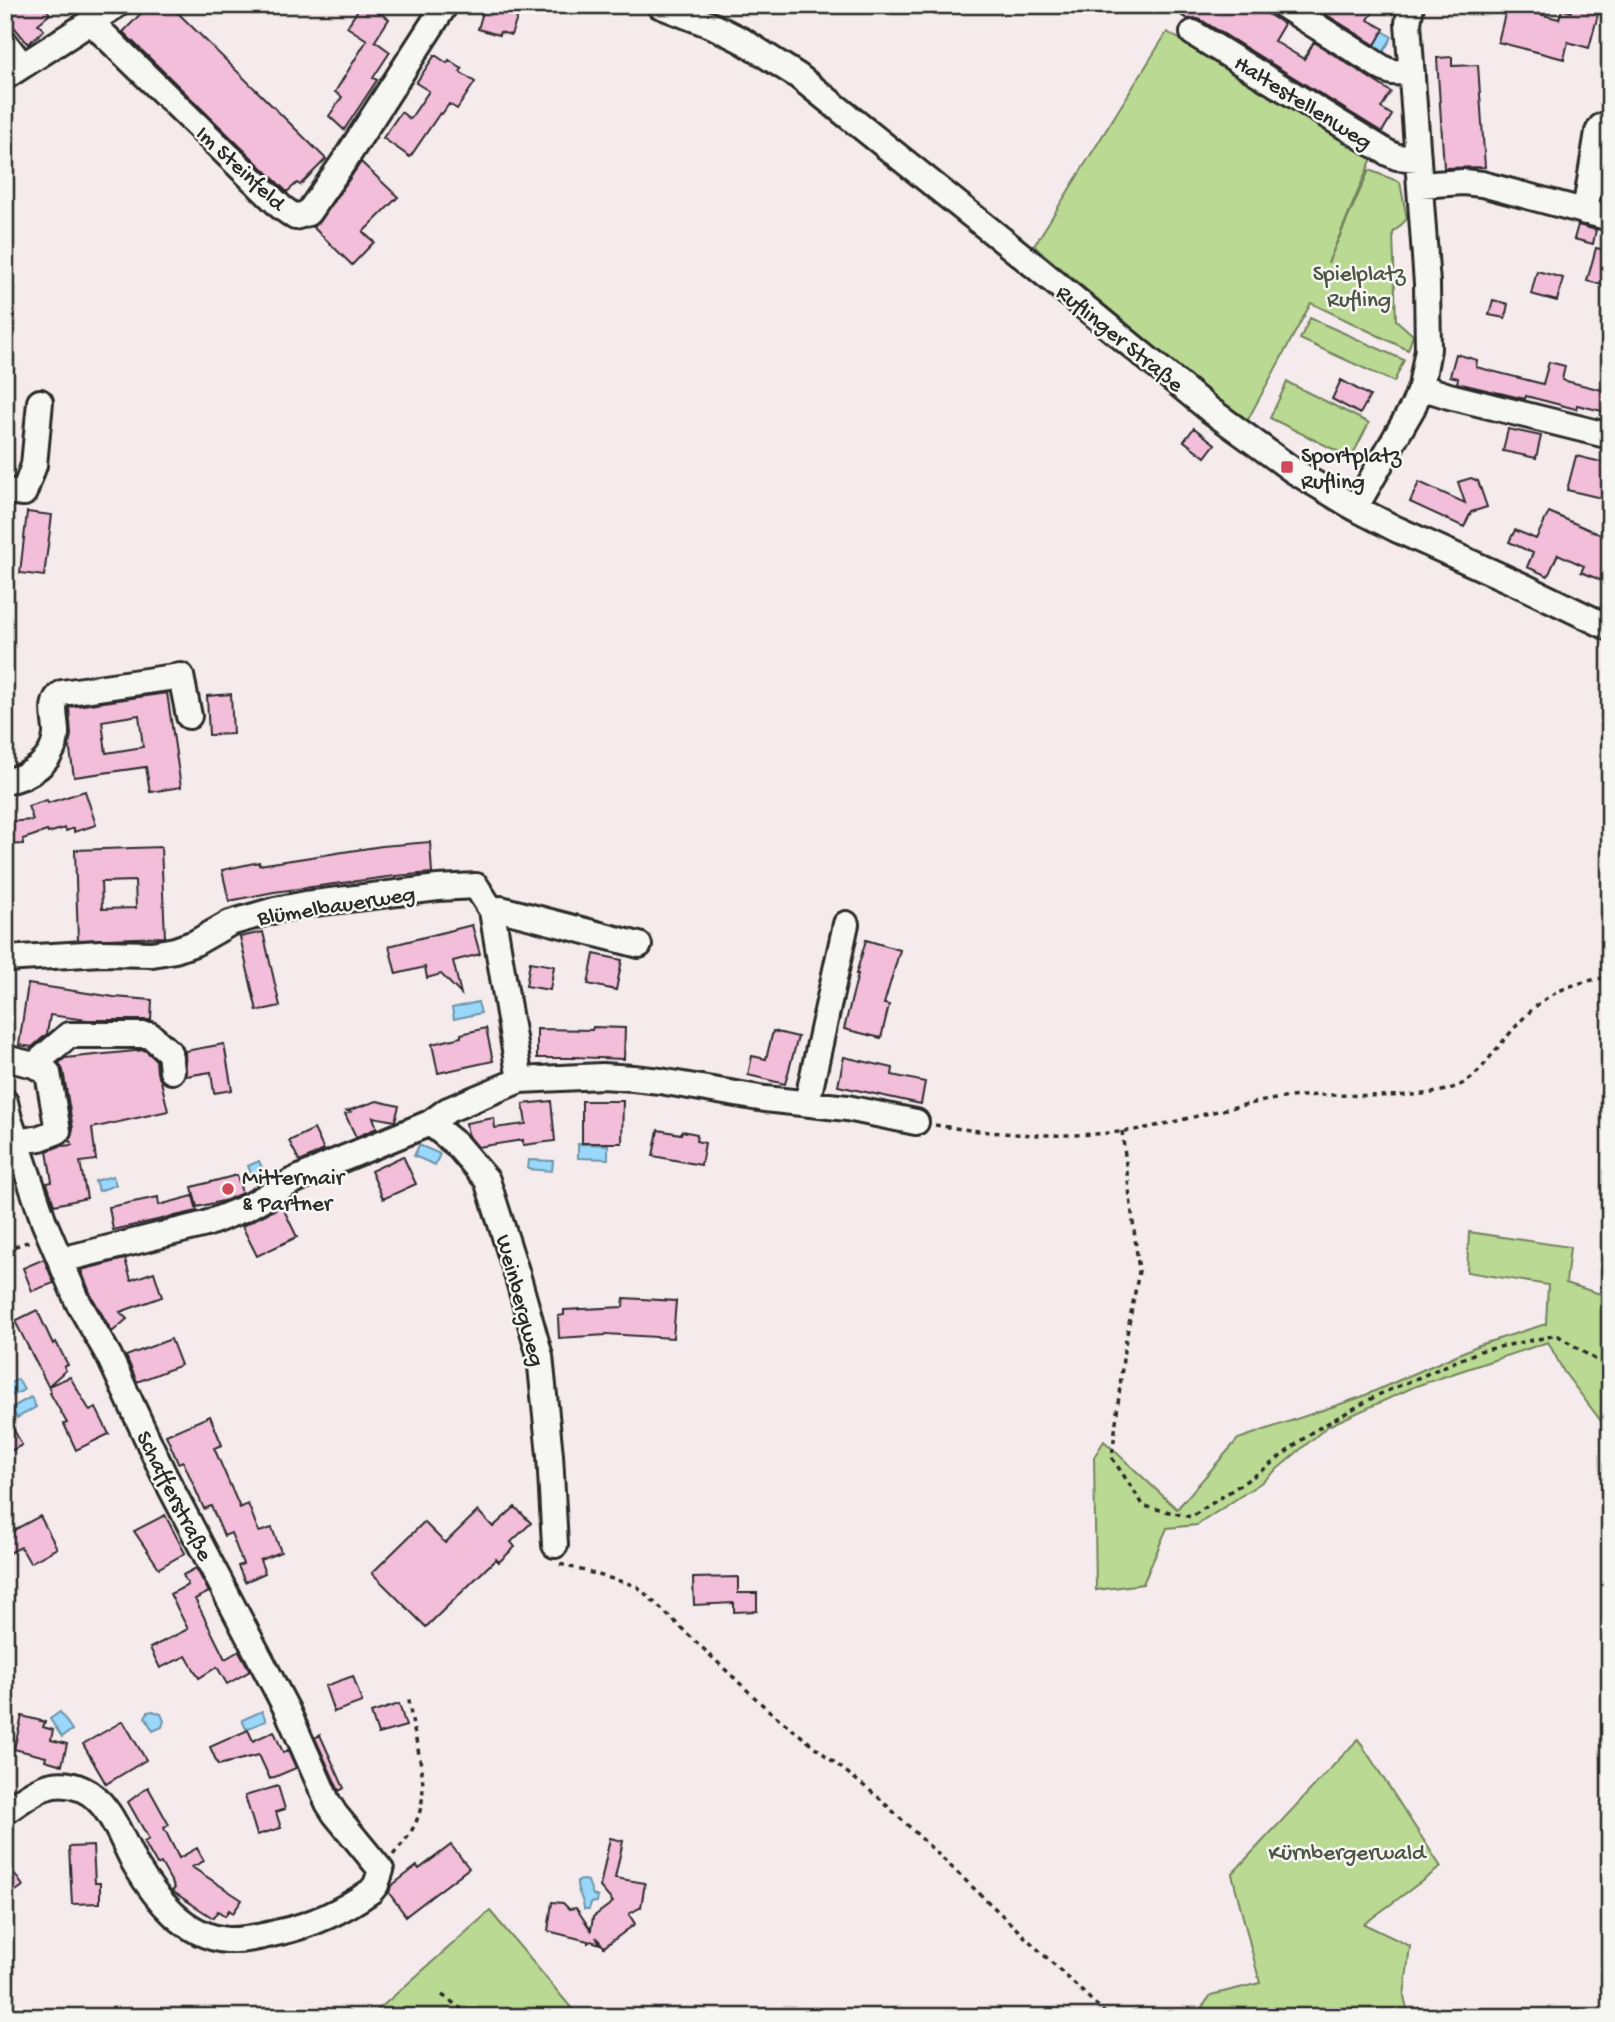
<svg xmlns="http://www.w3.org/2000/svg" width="1615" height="2022" viewBox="0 0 1615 2022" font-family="'Gochi Hand',sans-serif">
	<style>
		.green { fill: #bad992; stroke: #72825e; stroke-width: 2 }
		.water { fill: #99d8fb; stroke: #6d93a8; stroke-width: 2 }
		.building { fill: #f3beda; stroke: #2b2b2b; stroke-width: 2; fill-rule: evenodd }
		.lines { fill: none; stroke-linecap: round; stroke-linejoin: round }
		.minor-casing { stroke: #2b2b2b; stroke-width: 30 }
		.path { stroke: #2b2b2b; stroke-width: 3.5; stroke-dasharray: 5 5; stroke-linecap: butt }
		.minor { stroke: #f6f6f2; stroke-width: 24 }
		.poi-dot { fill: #d1495b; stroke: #f6f6f2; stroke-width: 2.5 }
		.labels { text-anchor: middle; stroke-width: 5; stroke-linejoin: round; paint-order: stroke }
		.street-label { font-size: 23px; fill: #2b2b2b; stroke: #f6f6f2 }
		.park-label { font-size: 23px; fill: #4f5645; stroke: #f6f6f2 }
		.poi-label { font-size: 23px; fill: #2b2b2b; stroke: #f6f6f2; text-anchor: start }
	</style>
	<rect width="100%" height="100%" fill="#f5ebed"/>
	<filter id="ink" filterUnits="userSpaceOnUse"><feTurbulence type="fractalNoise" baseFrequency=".0143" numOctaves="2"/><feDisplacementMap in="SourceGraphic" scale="14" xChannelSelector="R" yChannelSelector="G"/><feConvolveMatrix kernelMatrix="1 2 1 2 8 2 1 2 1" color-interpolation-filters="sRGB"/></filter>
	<g filter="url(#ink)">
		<path class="green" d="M1167 32 1375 151 1328 263 1369 170 1400 182 1407 219 1393 233 1396 320 1413 335 1408 350 1311 303 1246 423 1034 246Z
			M1310 318 1404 360 1394 382 1300 339Z
			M1287 382 1369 423 1351 458 1270 418Z
			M1469 1232 1570 1247 1566 1283 1610 1297V1433L1564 1372 1548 1342 1416 1386 1328 1426 1262 1482 1197 1525 1167 1528 1143 1584 1096 1590 1094 1457 1104 1441 1177 1509 1238 1439 1361 1397 1479 1345 1546 1324 1548 1285 1467 1272Z
			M1358 1739 1441 1867 1364 1924 1410 1946 1404 1996 1409 2017H1195L1211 1995 1260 1983 1232 1874Z
			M490 1911 579 2017H370Z"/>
		<path class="water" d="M1383 31 1392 37 1381 56 1371 51Z
			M478 1002 481 1013 454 1019 452 1008Z
			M578 1144 608 1145V1159L578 1158Z
			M419 1145 440 1154 435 1165 414 1156Z
			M529 1160 553 1161 552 1171 528 1169Z
			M259 1161 268 1182 257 1187 248 1166Z
			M113 1176 116 1185 99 1191 95 1181Z
			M18 1379 24 1390 7 1398 5 1386Z
			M31 1397 36 1407 17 1418 11 1408Z
			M153 1711 161 1714 164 1721 162 1727 153 1731 145 1717 148 1712Z
			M262 1711 266 1721 246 1729 242 1720Z
			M60 1712 72 1730 62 1737 50 1719Z
			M583 1880 588 1881 593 1895 598 1897 597 1902 591 1903 589 1909H584C584 1898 576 1892 577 1881Z"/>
		<path class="building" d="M5 5H43L50 14 38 24 44 30 28 44 5 16Z
			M149 5H170L326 159 300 185 297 183 287 192 123 32Z
			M361 5H368L389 19 375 41 390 52 373 78 377 80 344 130 329 116 342 97 335 92 367 40 347 27Z
			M485 5H506L520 10 511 35 500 32 499 35 478 29Z
			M1188 5H1215L1227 12 1231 5H1253L1284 24 1274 41 1304 59 1314 42 1362 73 1391 92 1381 108 1392 115 1382 132 1201 20 1194 18 1188 19 1182 16Z
			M1311 5H1377L1368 20 1384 29 1375 45Z
			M1573 5H1593L1600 7 1589 48 1568 42 1564 59 1498 42 1507 6 1559 19 1562 9 1571 12Z
			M435 55 447 63 449 60 462 69 460 72 475 82 457 109 449 104 442 114 440 113 410 157 383 138 401 112 410 119 429 91 416 83Z
			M1452 57V66L1478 65 1485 167 1444 168 1437 58Z
			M361 162 398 197 363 232 374 242 352 265 313 227 320 222Z
			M1578 225 1596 230 1593 244 1574 239Z
			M1596 248 1610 251V287L1587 281Z
			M1537 271 1563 278 1557 301 1531 294Z
			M1493 300 1508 304 1505 318 1489 315Z
			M1456 354 1477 360 1476 367 1543 384 1549 362 1565 366 1562 380 1610 392V413L1577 405 1576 409 1526 396 1525 399 1457 383 1458 378 1450 376Z
			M1341 380 1370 396 1360 414 1332 399Z
			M1194 428 1215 444 1205 457 1184 441Z
			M1508 429 1541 436 1536 458 1503 451Z
			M1576 456 1610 464V500L1567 490Z
			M1471 478 1478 481 1487 507 1471 512 1464 527 1410 502 1419 482 1465 503 1458 482Z
			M27 512 52 515 44 576 20 573Z
			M1549 512 1610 539V584L1581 572 1584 566 1558 554 1548 576 1527 567 1533 553 1509 542 1515 530 1536 539Z
			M167 693 181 787 150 792 146 767 74 777 69 744 71 735 69 707ZM139 715 143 747 106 753 102 721Z
			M231 694 233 734 209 735 207 696Z
			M85 791 96 825 74 832V828L66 831 65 828 48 833 47 831 23 839V844L5 845V822L33 820 28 806 47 800 48 803Z
			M430 842 432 873 395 876 274 892 229 901 222 870 259 862V865L382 846Z
			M161 847 165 937 78 940 75 850ZM135 881 136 908 102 909 101 882Z
			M472 925 480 954 453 961 461 994 441 974 427 978 425 967 396 974 389 946Z
			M263 932 280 1006 257 1011 240 937Z
			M866 940 900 950 884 1004 889 1005 881 1038 844 1029 858 974H856Z
			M594 954 622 960 616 990 588 984Z
			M530 962 554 966 550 990 526 986Z
			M28 984 114 997 152 1000 151 1020H87L50 1015 47 1034 32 1047 19 1045Z
			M593 1027 625 1028 624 1059 574 1057V1058H537V1029L592 1030Z
			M486 1028 493 1061 438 1073 432 1044 461 1037V1034Z
			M773 1031 798 1037 785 1084 748 1075 752 1056 766 1059Z
			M224 1044 232 1090 214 1093 211 1072 186 1076 185 1051Z
			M145 1050 156 1060 157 1073 161 1081 168 1111 92 1128 96 1160 80 1162 87 1198 54 1205 47 1183 52 1182 47 1151 60 1146 72 1145 70 1139 73 1129 63 1070 59 1063 65 1058Z
			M844 1057 893 1068 892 1075 925 1082 921 1104 838 1086Z
			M377 1101 399 1106 395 1121 373 1117 377 1128 356 1137 345 1114 350 1112 347 1111Z
			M551 1101 555 1141 523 1145V1140L478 1147 468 1135 466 1123 494 1118 495 1128 526 1124 523 1104Z
			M582 1101H623L622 1143H582Z
			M314 1129 324 1150 300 1162 289 1141Z
			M658 1130 681 1134 682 1131 697 1134 696 1141 705 1143 701 1165 653 1156Z
			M403 1156 416 1184 383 1199 371 1171Z
			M237 1175 242 1193 227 1200 197 1207 192 1187Z
			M193 1196 197 1211 113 1230 109 1207 158 1197 159 1205Z
			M282 1206 297 1237 257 1256 242 1226Z
			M44 1259 54 1283 32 1291 23 1268Z
			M125 1259 131 1280 154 1272 162 1297 120 1312 127 1319 112 1332 91 1295 81 1270Z
			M624 1298 676 1301 673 1338 606 1334V1335L559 1338 558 1316 564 1315V1310L623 1307Z
			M37 1310 53 1344 56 1342 68 1365 64 1367 66 1370 48 1386 15 1321Z
			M171 1339 181 1365 137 1382 126 1356Z
			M70 1377 90 1411 96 1408 109 1434 76 1450 64 1424 67 1423 50 1393 51 1392 48 1386Z
			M5 1413 22 1445 5 1454Z
			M210 1416 222 1445 214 1448 240 1508 248 1504 259 1532 272 1528 281 1552 260 1560 265 1573 245 1582 238 1566 243 1564 231 1533 224 1536 211 1506 204 1509 183 1461 178 1463 166 1435Z
			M515 1507 531 1523 511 1542 515 1547 499 1562 496 1559 426 1627 372 1573 424 1522 445 1543 478 1511 493 1527Z
			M165 1515 185 1553 159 1568 134 1531Z
			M40 1516 57 1548 30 1563 21 1547 5 1555V1538L13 1534 12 1531Z
			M196 1568 209 1592 195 1599 225 1659 239 1651 250 1671 227 1684 217 1667 199 1678 186 1656 160 1668 150 1648 188 1629 170 1594 188 1585 183 1575Z
			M738 1577V1593H757V1611L734 1612V1603L694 1605 693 1578Z
			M353 1676 362 1702 334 1712 325 1686Z
			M399 1704 406 1726 378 1734 371 1713Z
			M22 1716 45 1722 43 1727 53 1730 51 1740 67 1744 62 1765 45 1760 46 1757 14 1749Z
			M123 1721 146 1760 106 1784 83 1744Z
			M248 1730 253 1741 274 1731 283 1753 288 1750 296 1768 270 1779 259 1755 218 1765 210 1747Z
			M320 1735 344 1788 339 1791 315 1738Z
			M278 1786 285 1809 276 1812 281 1828 257 1835 245 1796Z
			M148 1787 169 1825 164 1828 179 1858 197 1848 204 1861 192 1867 242 1900 233 1913 229 1910 225 1916 218 1911 213 1918 172 1891 175 1888 161 1863 157 1865 144 1842 149 1839 128 1802Z
			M610 1838 623 1841 615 1878 645 1883 641 1907 629 1914 635 1924 604 1947 596 1937 600 1944 591 1941 588 1943V1941L548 1931 552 1902 563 1903 569 1909 576 1908 591 1930 593 1917 613 1902 600 1887Z
			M451 1845 469 1868 406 1916 389 1893 391 1886 417 1866 419 1869Z
			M93 1846 95 1883H100V1903L72 1904 69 1847Z
			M5 1860 23 1886 5 1898Z"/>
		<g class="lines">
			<g class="minor-casing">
				<path id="minor" d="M659 5 713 26 743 41 798 76 1036 267 1210 410 1294 471 1355 508 1396 529 1527 588 1610 628
					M1283 5 1384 69 1392 72 1412 73
					M91 22 282 208 295 217 308 213 345 160 445 5
					M1193 33 1388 153 1397 157 1418 159
					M5 43 22 65
					M5 77 117 5
					M1420 185 1463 182 1482 184 1610 218
					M1585 212 1598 132 1601 127 1610 126
					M1421 387 1449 396 1610 436
					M5 491 24 493 34 465 40 402
					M1355 508 1413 407 1421 387 1428 349 1427 284 1408 23 1411 5
					M5 781C29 778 54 761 56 735 57 721 48 702 62 693L181 676 189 716
					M492 911 501 909 639 945
					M5 959 101 953 152 954 175 950 195 943 230 923 275 910 306 904 438 888 476 886 492 911 520 1080
					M5 1058 34 1065 48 1073 58 1131 40 1138 17 1142
					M34 1065 69 1035H150L170 1053 172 1071
					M5 1102 9 1119 44 1222 78 1302 109 1356 164 1475 287 1710 328 1803 335 1814 381 1870 376 1885 371 1891C344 1910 312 1925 280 1932 263 1936 245 1941 227 1940 185 1936 156 1899 136 1866 122 1841 110 1801 82 1789 51 1775 29 1795 5 1812
					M807 1103 846 924
					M430 1123 456 1144 487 1180 517 1274 540 1356 550 1455 555 1545
					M61 1260 206 1224 246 1208 291 1182 335 1162 430 1123 448 1110 520 1080 602 1076 633 1078 660 1081 765 1099 847 1108 916 1122"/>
			</g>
			<path class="path" d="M935 1125C999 1136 1087 1140 1151 1127 1202 1116 1251 1100 1302 1096 1346 1092 1422 1103 1460 1085 1474 1079 1485 1064 1494 1052 1533 1006 1547 986 1610 977
				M1122 1131 1139 1271 1124 1350 1112 1458 1144 1506 1191 1517 1263 1470 1312 1432 1378 1395 1480 1351 1557 1335 1610 1369
				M5 1250 30 1241
				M560 1564 637 1586 767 1709 878 1797 1109 2017
				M393 1855C400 1846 408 1838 413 1828 436 1787 412 1741 409 1699
				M442 1995 473 2017"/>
			<use href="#minor" class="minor"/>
		</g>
	</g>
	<g class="poi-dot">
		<rect x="1280" y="460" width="14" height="14" rx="3.5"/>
		<circle cx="228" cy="1189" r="7"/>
	</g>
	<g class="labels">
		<g class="street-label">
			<text transform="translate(1304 101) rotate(32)" y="8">Haltestellenweg</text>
			<text transform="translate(242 167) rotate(43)" y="8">Im Steinfeld</text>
			<text transform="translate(1121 337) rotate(39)" y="8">Ruflinger Straße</text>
			<text transform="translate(336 904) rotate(-9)" y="8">Blümelbauerweg</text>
			<text transform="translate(522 1300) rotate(75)" y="8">Weinbergweg</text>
			<text transform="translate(176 1495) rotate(63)" y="8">Schafferstraße</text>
		</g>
		<g class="park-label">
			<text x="1359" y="280">Spielplatz<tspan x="1359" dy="26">Rufling</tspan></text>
			<text x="1347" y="1859">Kürnbergerwald</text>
		</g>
		<g class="poi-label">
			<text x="1301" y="462">Sportplatz<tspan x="1301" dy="26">Rufling</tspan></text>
			<text x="242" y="1184">Mittermair<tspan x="242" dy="26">&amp; Partner</tspan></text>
		</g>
	</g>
	<rect width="1615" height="2022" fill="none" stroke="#f6f6f2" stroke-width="28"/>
	<rect x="14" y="14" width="1587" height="1994" fill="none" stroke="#2b2b2b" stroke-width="2.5" filter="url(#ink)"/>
</svg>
